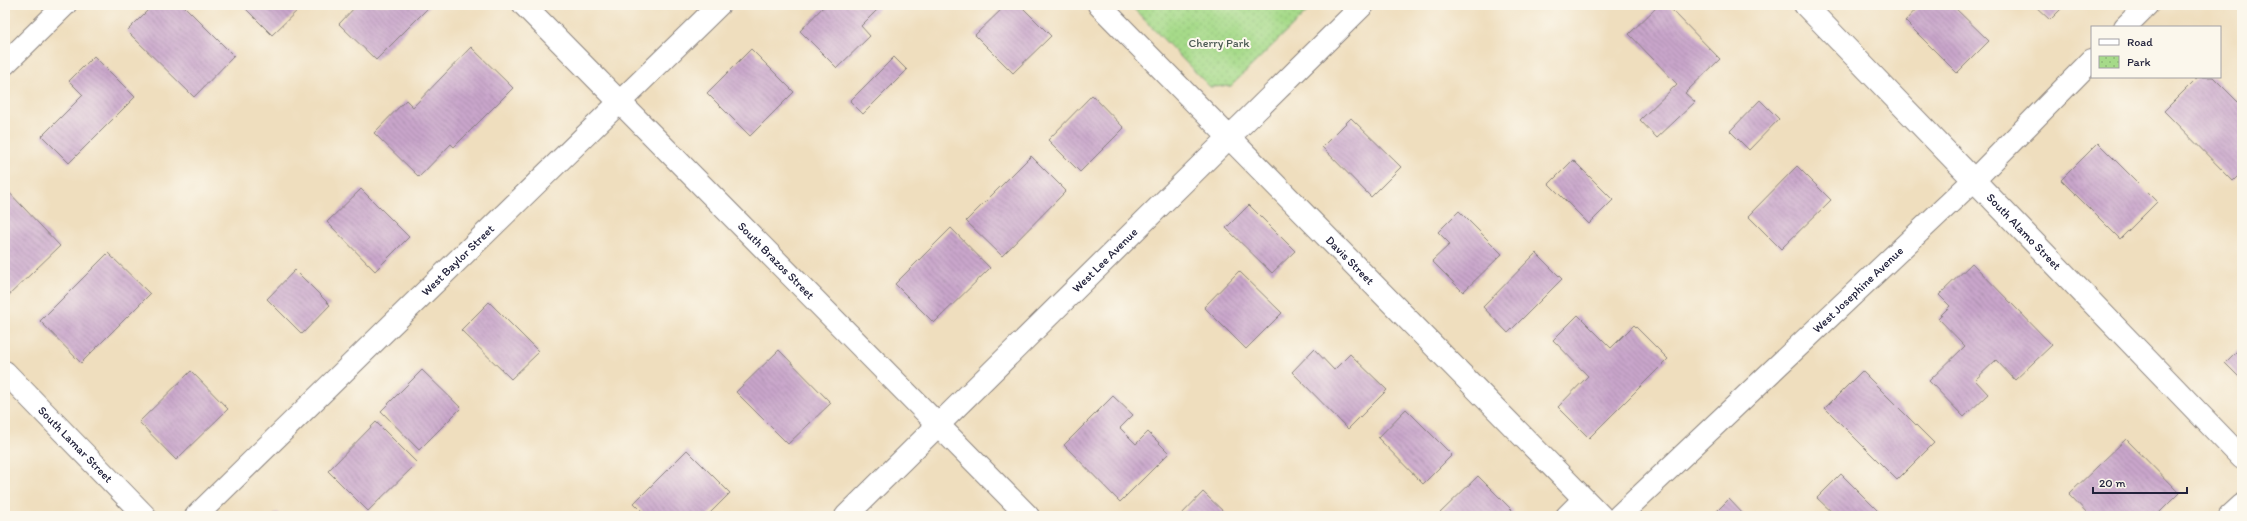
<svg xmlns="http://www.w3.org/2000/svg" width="2247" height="521" viewBox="0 0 2247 521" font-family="Itim,sans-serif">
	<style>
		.park { fill: url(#park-dots); stroke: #647e62 }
		.building { fill: url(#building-back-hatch) }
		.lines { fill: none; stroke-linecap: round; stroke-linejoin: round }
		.street-casing { stroke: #88807c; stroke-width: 24 }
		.street { stroke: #fff; stroke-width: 22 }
		.labels { text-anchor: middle; stroke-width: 4; stroke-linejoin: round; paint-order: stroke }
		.park-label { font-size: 12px; fill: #4a5952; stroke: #fbf7ec }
		.street-label { font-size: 12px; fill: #22223b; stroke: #fbf7ec }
	</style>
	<defs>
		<pattern id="park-dots" width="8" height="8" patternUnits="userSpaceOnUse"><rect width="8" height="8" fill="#a6da89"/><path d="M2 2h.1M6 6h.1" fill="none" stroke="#8fbb77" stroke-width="1.8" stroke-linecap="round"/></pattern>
		<pattern id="building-back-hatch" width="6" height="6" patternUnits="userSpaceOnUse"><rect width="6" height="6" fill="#c9a6cb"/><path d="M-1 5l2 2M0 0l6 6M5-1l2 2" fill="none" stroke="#a387a6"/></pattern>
	</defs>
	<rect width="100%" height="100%" fill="#fbf7ec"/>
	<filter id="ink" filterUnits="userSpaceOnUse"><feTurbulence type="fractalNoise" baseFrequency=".025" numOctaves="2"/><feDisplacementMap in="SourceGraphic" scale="8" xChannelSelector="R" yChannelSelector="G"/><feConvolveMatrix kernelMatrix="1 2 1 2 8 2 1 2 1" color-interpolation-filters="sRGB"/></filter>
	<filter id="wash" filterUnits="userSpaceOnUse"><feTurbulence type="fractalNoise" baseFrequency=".012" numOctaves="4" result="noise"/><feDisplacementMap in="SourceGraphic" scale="16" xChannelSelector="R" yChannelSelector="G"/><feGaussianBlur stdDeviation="0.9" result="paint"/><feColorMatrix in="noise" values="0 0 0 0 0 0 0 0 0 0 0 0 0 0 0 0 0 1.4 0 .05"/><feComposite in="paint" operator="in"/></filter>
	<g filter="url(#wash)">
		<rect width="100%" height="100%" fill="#efdebe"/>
		<path class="park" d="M1130 5H1314L1231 86 1210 87Z"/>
		<g id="blocks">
			<path class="building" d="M153 5H183L234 56 194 97 127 31Z
				M242 5H303L272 35Z
				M357 5H431L376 60 339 24Z
				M617 5H629L623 11Z
				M825 5H882L861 26 870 36 837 68 800 31Z
				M1006 5H1020L1051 36 1013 73 975 35Z
				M1659 5H1667L1720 59 1685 93 1695 102 1657 138 1640 120 1677 84 1629 34Z
				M1920 5H1952L1989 41 1957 73 1905 21Z
				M2034 5H2065L2050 20Z
				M471 47 513 88 454 147 451 144 419 177 374 133 406 100 413 107Z
				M751 49 794 92 750 136 707 93Z
				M94 56 135 97 69 163 42 136 83 95 69 81Z
				M894 57 907 70 863 114 850 101Z
				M2198 77H2213L2242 106V172L2233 181 2164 111Z
				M1092 95 1124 128 1080 172 1048 140Z
				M1760 100 1779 119 1749 150 1730 131Z
				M1351 118 1401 167 1371 197 1322 147Z
				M2098 143 2157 202 2120 239 2061 180Z
				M1031 156 1066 191 1002 256 966 221Z
				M1573 160 1613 200 1589 224 1549 184Z
				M1797 166 1831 200 1781 249 1748 216Z
				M5 188 60 246 6 298 5 297Z
				M361 189 409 237 375 271 327 222Z
				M1249 205 1295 251 1272 273 1226 228Z
				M1459 211 1502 254 1463 292 1432 261 1450 244 1438 232Z
				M951 228 990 268 934 323 895 284Z
				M108 253 150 294 81 363 40 321Z
				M1536 253 1562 279 1508 333 1483 307Z
				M1972 263 2052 345 2015 380 1996 360 1975 380 1988 394 1964 417 1929 381 1965 346 1938 318 1950 306 1939 295Z
				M295 270 330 305 302 334 267 299Z
				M1239 271 1282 313 1246 349 1204 307Z
				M489 302 539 352 511 379 461 330Z
				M1578 315 1611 348 1634 325 1668 359 1589 438 1558 407 1588 376 1553 340Z
				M2242 346V380L2225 363Z
				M1314 349 1334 370 1350 354 1387 390 1348 429 1292 372Z
				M779 350 831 403 788 444 736 392Z
				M422 370 461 408 419 450 381 411Z
				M191 371 228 409 176 460 139 422Z
				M1862 371 1934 443 1897 480 1825 408Z
				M1113 396 1133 415 1120 428 1136 444 1148 432 1169 453 1120 502 1064 445Z
				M1406 409 1452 455 1423 484 1378 438Z
				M376 422 417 463 368 511 328 471Z
				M2126 439 2179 493 2156 516H2090L2069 494Z
				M687 450 730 493 707 516H647L634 503Z
				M1841 474 1881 514 1879 516H1836L1817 498Z
				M1478 476 1514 512 1510 516H1437Z
				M1203 492 1228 516H1180Z
				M1729 499 1745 516H1712Z
				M277 512 281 516H273Z"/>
		</g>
	</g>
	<g filter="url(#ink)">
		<use href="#blocks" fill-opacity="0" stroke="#88807c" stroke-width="1"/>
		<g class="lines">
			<g class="street-casing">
				<g id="street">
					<path id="s1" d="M524 5 1028 516"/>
					<path id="s2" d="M1099 5 1601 516"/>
					<path id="s3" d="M1805 5 2242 458"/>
					<path d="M2125 27 2147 5"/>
					<path d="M5 64 65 5"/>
					<path id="s4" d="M5 372 145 516"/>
					<path id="s5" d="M196 516 719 5"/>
					<path id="s6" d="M846 516 1363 5"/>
					<path d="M1567 516 1584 499"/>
					<path id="s7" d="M1619 516 1975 179 2092 60"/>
					<path d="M2230 516 2242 505"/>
				</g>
			</g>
			<use href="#street" class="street"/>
		</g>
	</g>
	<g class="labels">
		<g class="park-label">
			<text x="1219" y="47">Cherry Park</text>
		</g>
		<g class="street-label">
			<text dy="4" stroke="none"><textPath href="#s3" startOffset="315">South Alamo Street</textPath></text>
			<text dy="4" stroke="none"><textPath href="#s1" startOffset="359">South Brazos Street</textPath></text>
			<text dy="4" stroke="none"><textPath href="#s6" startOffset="364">West Lee Avenue</textPath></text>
			<text dy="4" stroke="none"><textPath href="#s5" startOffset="366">West Baylor Street</textPath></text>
			<text dy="4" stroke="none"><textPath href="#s2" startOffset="358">Davis Street</textPath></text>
			<text dy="4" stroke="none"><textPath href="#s7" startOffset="329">West Josephine Avenue</textPath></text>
			<text dy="4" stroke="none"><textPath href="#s4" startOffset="101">South Lamar Street</textPath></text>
		</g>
	</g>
	<rect width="2247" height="521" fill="none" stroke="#fbf7ec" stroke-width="20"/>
	<rect x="2091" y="26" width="130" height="52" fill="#fbf7ec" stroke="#a4a2a5"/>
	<rect x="2099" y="39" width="20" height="6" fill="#ffffff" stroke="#a4a2a5"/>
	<text x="2127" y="46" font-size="12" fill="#22223b">Road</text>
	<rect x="2099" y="56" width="20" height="12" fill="url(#park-dots)" stroke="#a4a2a5"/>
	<text x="2127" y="66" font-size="12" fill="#22223b">Park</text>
	<path d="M2093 487v6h94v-6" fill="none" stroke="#22223b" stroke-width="2"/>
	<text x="2099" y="487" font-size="12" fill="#22223b" stroke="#fbf7ec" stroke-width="3" paint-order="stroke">20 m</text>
</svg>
